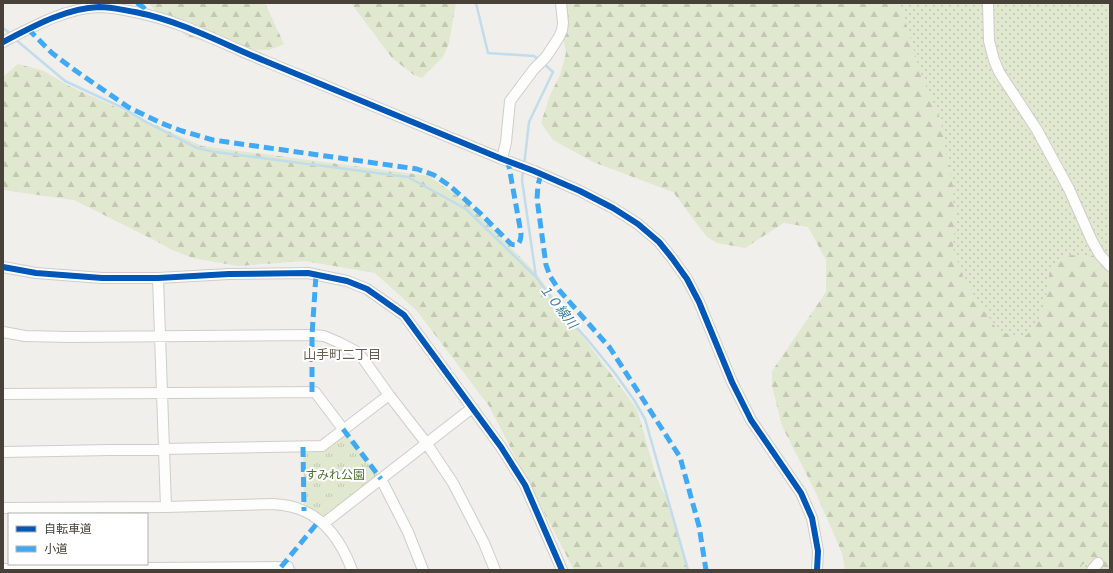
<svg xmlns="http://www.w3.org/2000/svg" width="1113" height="573" viewBox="0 0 1113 573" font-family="'Varela Round','Noto Sans JP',sans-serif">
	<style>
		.grass { fill: url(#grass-dots) }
		.forest { fill: url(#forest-firs) }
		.park { fill: url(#park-tufts) }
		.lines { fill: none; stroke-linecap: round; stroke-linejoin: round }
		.stream { stroke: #c1dcea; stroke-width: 2.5 }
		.minor-casing { stroke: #cfcdca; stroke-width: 12 }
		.minor { stroke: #fdfdfc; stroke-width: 10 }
		.quiet { stroke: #3fa9f5; stroke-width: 5; stroke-dasharray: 10 5; stroke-linecap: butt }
		.cycleway-casing { stroke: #fff; stroke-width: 8 }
		.cycleway { stroke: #0057b8; stroke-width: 6 }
		.labels { text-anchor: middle; stroke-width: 4; stroke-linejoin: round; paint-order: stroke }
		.park-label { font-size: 12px; fill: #4e7331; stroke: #fff }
		.water-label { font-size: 13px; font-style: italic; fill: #3a7aa0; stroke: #fff }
		.neighbourhood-label { font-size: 13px; fill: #685e51; stroke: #fff }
	</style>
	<defs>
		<pattern id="grass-dots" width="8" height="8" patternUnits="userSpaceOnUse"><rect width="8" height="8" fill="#e0e8cf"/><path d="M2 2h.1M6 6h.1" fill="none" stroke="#c2c8b2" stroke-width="1.8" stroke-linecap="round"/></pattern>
		<pattern id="forest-firs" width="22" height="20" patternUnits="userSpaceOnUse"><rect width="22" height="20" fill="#e0e8cf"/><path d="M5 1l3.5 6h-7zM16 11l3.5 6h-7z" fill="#c2c8b2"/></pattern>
		<pattern id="park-tufts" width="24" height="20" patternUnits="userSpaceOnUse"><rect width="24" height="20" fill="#e0e8cf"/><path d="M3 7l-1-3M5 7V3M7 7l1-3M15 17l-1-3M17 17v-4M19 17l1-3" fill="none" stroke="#c2c8b2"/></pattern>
	</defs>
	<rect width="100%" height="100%" fill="#f1efec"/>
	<path class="grass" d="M811 3H1110V570H1001Z"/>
	<path class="forest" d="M149 3H265L284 44 269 50 244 49 218 45 188 37 160 17Z
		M351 3H456L449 43 443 57 422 78 414 75 392 58Z
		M557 3H900L920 71 941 121 943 136 954 191 952 202 956 206 953 248 964 280 996 328 1003 333 1024 337 1036 326 1045 303 1050 270 1066 255 1108 256 1110 258V570H1103L1098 562 1083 564 1078 570H845L842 553 815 491 782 426 772 386V371L826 292V260L808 227 784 223 745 248 717 243 707 237 673 192 593 162 553 140 541 123 550 95 560 75 566 53Z
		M18 64 44 71 69 86 202 146 429 176 468 204 537 274 549 291 637 409 656 476 670 506 689 570H574L489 406 417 311 375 273 305 261 238 266 193 258 172 250 158 242 74 200 3 190V77Z"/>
	<path class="park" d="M343 429 381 479 323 524 304 504 303 447 322 446Z"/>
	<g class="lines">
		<path class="stream" d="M476 3 488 53 534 56 539 60
			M3 28 12 35
			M15 39 65 81 123 108 146 122 197 148 215 152 408 177 466 209 535 276
			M524 166 529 122 553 72 543 63
			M523 171 522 180 536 277 558 307 587 339 614 372 634 400 645 419 688 570"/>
		<g class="minor-casing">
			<path id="minor" d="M988 3 989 41 994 60 999 72 1037 130 1069 189 1092 241 1100 255 1110 266
				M3 42C32 27 66 8 99 7 111 7 123 10 135 12 181 21 221 43 265 61 344 93 423 126 502 159L534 171 580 191 613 208 638 224 659 242 672 258 687 279 699 302 732 382 751 420 801 493 812 518 818 551 817 570
				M502 159 506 142 510 101 534 69 546 57 559 37 562 30 563 23 561 3
				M3 267 36 273 102 278H158L229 274 308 273 347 281 367 289 404 315 501 447 525 485 562 570
				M158 278 166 507
				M3 332 25 336 70 337 312 335 324 336 338 342 357 352 364 360 389 395 427 444 453 483 484 543 495 570
				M3 394 315 392 343 429
				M3 452 322 446 389 395
				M381 479 408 532 423 570
				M3 508 166 507 273 504C284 505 294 506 304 511 329 522 343 546 352 570
				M323 524 472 408
				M3 569 288 567 289 570
				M1092 570 1098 563"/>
		</g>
		<use href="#minor" class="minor"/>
		<path class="quiet" d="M137 3 143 7 150 15
			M28 29 52 53 76 71 128 107 161 123 182 131 213 140 417 169 434 175 450 186 480 213 511 244C519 247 521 241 521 233L508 161
			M541 174 538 185 537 199 546 265 550 276 559 290 610 348 680 457 699 526 706 570
			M312 392V335L316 275
			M343 429 381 479
			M303 447 304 511
			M281 567 319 521"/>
		<g class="cycleway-casing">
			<path id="cycleway" d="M3 42C32 27 66 8 99 7 111 7 123 10 135 12 181 21 221 43 265 61 344 93 423 126 502 159L534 171 580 191 613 208 638 224 659 242 672 258 687 279 699 302 732 382 751 420 801 493 812 518 818 551 817 570
				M3 267 36 273 102 278H158L229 274 308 273 347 281 367 289 404 315 501 447 525 485 562 570"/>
		</g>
		<use href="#cycleway" class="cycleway"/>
	</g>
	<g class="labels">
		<g class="park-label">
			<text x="335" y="479">すみれ公園</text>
		</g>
		<g class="water-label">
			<text transform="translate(559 306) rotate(52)" y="5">１０線川</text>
		</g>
		<g class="neighbourhood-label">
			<text x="342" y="359">山手町二丁目</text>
		</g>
	</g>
	<rect width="1113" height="573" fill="none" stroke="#474139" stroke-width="8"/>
	<rect x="8" y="513" width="140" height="52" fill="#ffffff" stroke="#b5b3b0"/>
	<rect x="16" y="526" width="20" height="6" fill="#0057b8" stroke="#b5b3b0"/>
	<text x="44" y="533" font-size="12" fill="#474139">自転車道</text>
	<rect x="16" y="546" width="20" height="6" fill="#3fa9f5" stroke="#b5b3b0"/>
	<text x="44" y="553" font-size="12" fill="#474139">小道</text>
</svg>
